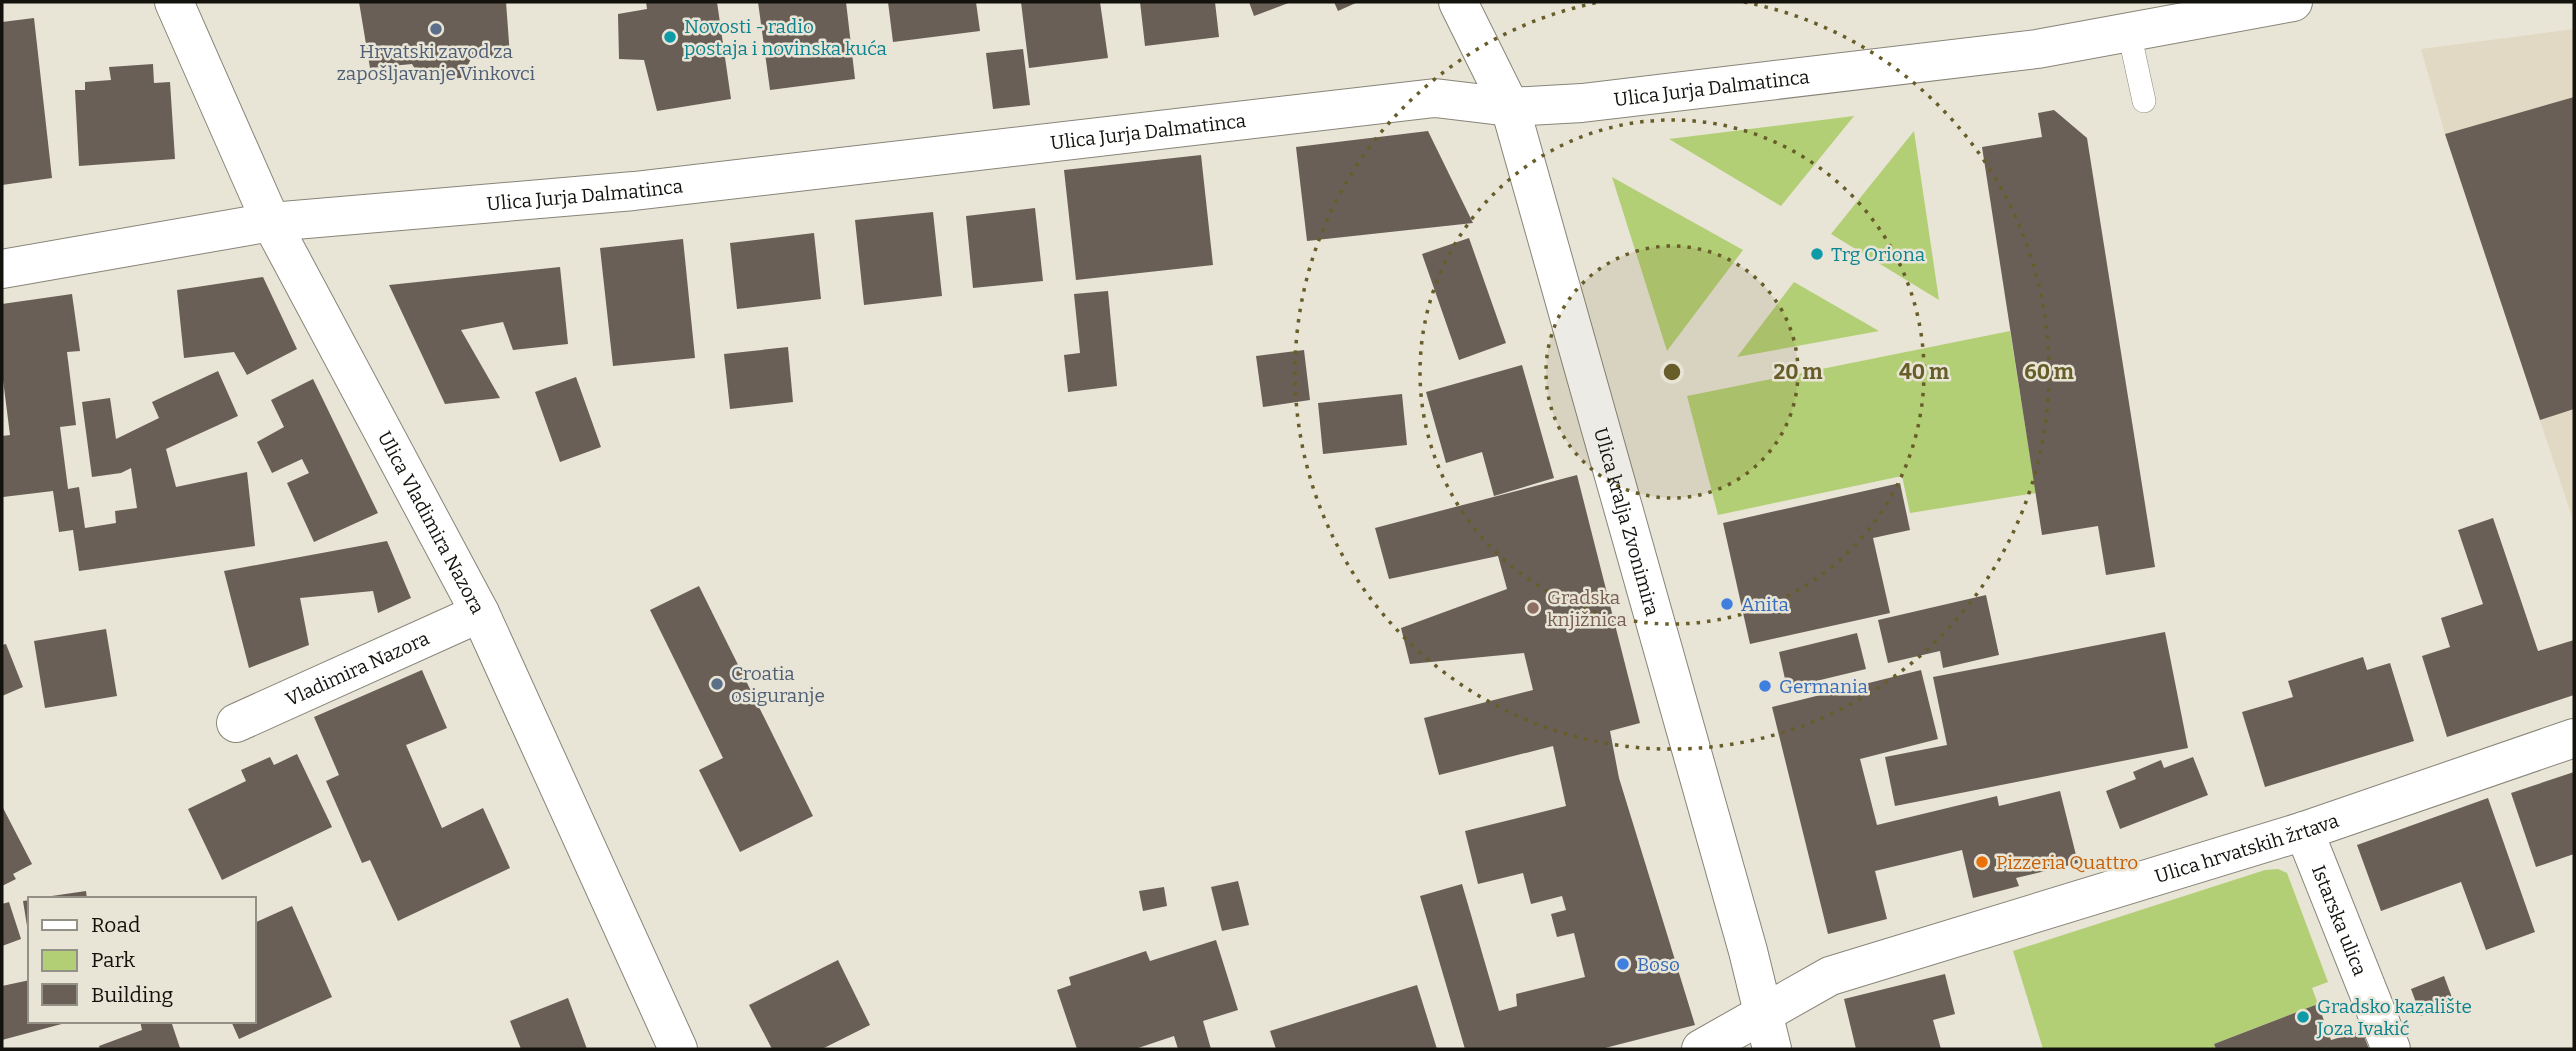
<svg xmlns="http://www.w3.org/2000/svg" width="2576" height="1051" viewBox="0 0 2576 1051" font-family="Bitter,serif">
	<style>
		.education { fill: #e2d9c4 }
		.green { fill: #b3cf75 }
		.building { fill: #695f56 }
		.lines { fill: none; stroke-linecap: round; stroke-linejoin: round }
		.lane-casing { stroke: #888478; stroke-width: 24 }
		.street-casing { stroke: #888478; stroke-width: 40 }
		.lane { stroke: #fff; stroke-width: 23 }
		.street { stroke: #fff; stroke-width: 38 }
		.ring { fill: none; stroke: #675d29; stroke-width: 3.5; stroke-dasharray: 3.5 7 }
		.service-dot { fill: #5c6f8a; stroke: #e8e4d6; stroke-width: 2.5 }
		.culture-dot { fill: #0f9aa8; stroke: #e8e4d6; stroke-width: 2.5 }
		.shop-dot { fill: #3f7fe0; stroke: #e8e4d6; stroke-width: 2.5 }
		.education-dot { fill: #8d6e63; stroke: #e8e4d6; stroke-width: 2.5 }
		.food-dot { fill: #e8710a; stroke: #e8e4d6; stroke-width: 2.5 }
		.labels { text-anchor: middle; stroke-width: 5; stroke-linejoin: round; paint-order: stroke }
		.culture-label { font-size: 19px; fill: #0d838f; stroke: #e8e4d6; text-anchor: start }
		.service-label { font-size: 19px; fill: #4e5e75; stroke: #e8e4d6 }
		.street-label { font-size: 19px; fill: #13120d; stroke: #e8e4d6 }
		.education-label { font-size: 19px; fill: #785e54; stroke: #e8e4d6; text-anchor: start }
		.shop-label { font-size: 19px; fill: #366cbe; stroke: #e8e4d6; text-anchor: start }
		.food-label { font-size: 19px; fill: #c56008; stroke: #e8e4d6; text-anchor: start }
		.centre { fill: #675d29; stroke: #e8e4d6; stroke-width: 3.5 }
		.ring-label { font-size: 21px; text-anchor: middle; font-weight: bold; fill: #675d29; stroke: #e8e4d6; stroke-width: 5; stroke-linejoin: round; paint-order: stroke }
	</style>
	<rect width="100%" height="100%" fill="#e8e4d6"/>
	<path class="education" d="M2574 29V523L2445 134 2421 49Z"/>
	<path class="green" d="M1854 116 1781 206 1669 139Z
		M1914 131 1939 300 1831 234Z
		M1612 177 1743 250 1667 351Z
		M1794 282 1879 331 1737 357Z
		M2010 331 2036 493 1910 513 1902 476 1718 515 1687 396Z
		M2278 869 2287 873 2328 982 2312 988 2318 1004 2214 1044 2216 1049H2043L2013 951 2265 870Z"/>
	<path class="building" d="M359 2H506L510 56 471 59 461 78 422 80 412 64 370 68Z
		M646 2H717L731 99 657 111 644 60 619 59 618 14 647 9Z
		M758 2H846L855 79 770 90Z
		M888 2H976L980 31 893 42Z
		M1021 2H1100L1108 58 1029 68Z
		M1140 2H1215L1219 37 1145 46Z
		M1249 2H1291L1254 16Z
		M1334 2H1358L1338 11Z
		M34 18 52 178 2 185V22Z
		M1023 49 1030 105 993 109 986 53Z
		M153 64 154 83 170 82 175 159 79 166 75 90H85V82L111 80 109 67Z
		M2574 97V409L2540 420 2445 134Z
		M2054 110 2087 138 2155 567 2106 575 2098 526 2042 535 1982 147 2042 137 2038 113Z
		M1428 131 1473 223 1307 241 1296 147Z
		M1201 155 1213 265 1076 280 1064 170Z
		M1035 208 1043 281 973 288 966 216Z
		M933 212 942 296 864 305 855 220Z
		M814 233 821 299 737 309 730 243Z
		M1469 238 1506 343 1459 360 1422 254Z
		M683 239 695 358 613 366 600 248Z
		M560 267 568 344 513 350 503 322 461 330 500 398 445 404 389 285Z
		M263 277 297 349 247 375 234 352 184 358 177 290Z
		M1108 291 1117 386 1068 392 1064 355 1080 353 1074 294Z
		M72 294 80 351 67 352 76 425 60 427 68 489 79 487 85 528 116 523 115 511 137 508 131 468 121 473 92 477 82 402 110 398 116 439 159 418 152 402 218 371 238 416 166 449 176 487 247 472 255 546 79 571 73 530 59 532 53 491 3 497 2 436 10 435 2 372V304Z
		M788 347 793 402 730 409 724 354Z
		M1304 350 1310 400 1263 407 1256 356Z
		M1522 365 1554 478 1494 496 1482 452 1446 463 1426 392Z
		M576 377 601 447 560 462 535 392Z
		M313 379 378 513 314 542 287 483 309 473 302 459 272 473 257 442 284 427 271 400Z
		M1402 394 1407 445 1323 454 1318 403Z
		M1577 475 1640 723 1610 731 1619 778 1695 1025 1601 1049H1465L1420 896 1462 884 1499 1011 1517 1006 1516 994 1585 977 1574 933 1557 937 1551 914 1566 910 1562 896 1531 904 1523 873 1478 884 1465 831 1566 806 1553 746 1439 775 1424 718 1533 690 1524 653 1410 664 1401 628 1507 589 1498 556 1389 579 1375 528Z
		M1900 483 1910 530 1873 538 1890 613 1750 644 1723 523Z
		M2493 518 2538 651 2574 640V695L2447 737 2422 656 2450 647 2441 618 2483 604 2458 530Z
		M387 541 411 598 378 613 373 591 300 598 309 645 249 668 224 571Z
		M699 586 813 816 740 852 699 770 723 758 650 610Z
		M1986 595 1999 655 1943 668 1940 651 1888 663 1878 620Z
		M106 629 117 696 45 708 34 641Z
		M2165 632 2188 748 1895 806 1885 757 1947 745 1933 677Z
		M1857 633 1866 669 1787 688 1779 652Z
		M6 644 23 687 2 696V645Z
		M2363 657 2367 670 2390 663 2414 741 2265 787 2242 712 2293 697 2288 681Z
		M422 670 447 728 406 745 442 828 483 808 510 868 398 921 370 860 362 863 326 781 339 775 314 717Z
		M1921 670 1938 739 1860 759 1877 825 1997 796 1999 806 2060 791 2078 863 2016 878 2019 886 1973 898 1962 850 1875 871 1887 919 1828 934 1772 707Z
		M297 754 332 827 222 880 188 809 246 781 241 770 270 757 274 765Z
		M2193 757 2208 795 2120 829 2106 791 2136 779 2133 772 2161 760 2164 768Z
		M2574 772V854L2536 867 2511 793Z
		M2488 798 2535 932 2486 950 2461 882 2381 911 2357 845Z
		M2 806 32 864 13 874 16 879 2 886Z
		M1238 881 1249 925 1222 931 1211 887Z
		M1164 887 1167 906 1143 911 1139 891Z
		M86 891 87 899H45V897Z
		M30 900V932H28L23 901Z
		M9 902 21 939 2 946V904Z
		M292 906 332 997 239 1039 231 1021H254V923Z
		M1216 940 1238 1010 1203 1021 1211 1049H1178L1174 1036 1135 1049H1077L1057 990 1071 985 1069 977 1146 951 1150 961Z
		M838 960 870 1025 822 1049H772L749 1005Z
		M1945 974 1955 1014 1933 1020 1941 1049H1856L1844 999Z
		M2444 976 2454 1003 2421 1016 2411 989Z
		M30 980V1021L69 1022 2 1040V986Z
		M1417 985 1437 1049H1276L1270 1031Z
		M568 998 587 1049H521L510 1021Z
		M2318 1004 2331 1040 2362 1031 2369 1049H2216L2214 1044Z
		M140 1021H171L180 1048 100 1049 99 1046 142 1030Z"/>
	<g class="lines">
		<g class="lane-casing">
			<path id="lane" d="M2129 32 2144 101"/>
		</g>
		<g class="street-casing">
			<g id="street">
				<path id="s1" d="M174 2 271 222 480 613 678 1049"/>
				<path id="s2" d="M1458 2 1510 107 1748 951 1772 1049"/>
				<path id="s3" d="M2 269 271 222 634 191 1435 98 1510 107 1582 103 2037 49 2293 2"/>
				<path id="s4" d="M236 723 480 613"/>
				<path id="s5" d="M2304 831 2391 1049"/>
				<path id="s6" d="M1701 1049 1830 976 2304 831 2574 738"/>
			</g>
		</g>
		<use href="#lane" class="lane"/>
		<use href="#street" class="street"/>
	</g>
	<circle cx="1672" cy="372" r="126" fill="#675d29" fill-opacity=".12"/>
	<g class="ring">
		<circle cx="1672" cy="372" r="126"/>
		<circle cx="1672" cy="372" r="252"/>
		<path d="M1744 2A377 377 0 1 1 1600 2"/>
	</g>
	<g class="service-dot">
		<circle cx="436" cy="29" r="7"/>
		<circle cx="717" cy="684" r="7"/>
	</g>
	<g class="culture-dot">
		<circle cx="670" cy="37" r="7"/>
		<circle cx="1817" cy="254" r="7"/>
		<circle cx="2303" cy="1017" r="7"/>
	</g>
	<g class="shop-dot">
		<circle cx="1727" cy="604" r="7"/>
		<circle cx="1765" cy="686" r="7"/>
		<circle cx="1623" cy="964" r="7"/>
	</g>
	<circle class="education-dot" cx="1533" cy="608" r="7"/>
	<circle class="food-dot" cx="1982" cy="862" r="7"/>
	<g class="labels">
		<g class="culture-label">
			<text x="684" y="33">Novosti - radio<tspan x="684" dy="22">postaja i novinska kuća</tspan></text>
			<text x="1831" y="261">Trg Oriona</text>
			<text x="2317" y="1013">Gradsko kazalište<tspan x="2317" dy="22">Joza Ivakić</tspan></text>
		</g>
		<g class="service-label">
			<text x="436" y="58">Hrvatski zavod za<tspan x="436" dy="22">zapošljavanje Vinkovci</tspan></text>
			<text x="731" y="680" text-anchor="start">Croatia<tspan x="731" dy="22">osiguranje</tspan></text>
		</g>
		<g class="street-label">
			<text dy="7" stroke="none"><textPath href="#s3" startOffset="1722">Ulica Jurja Dalmatinca</textPath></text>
			<text dy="7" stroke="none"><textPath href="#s3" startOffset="1155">Ulica Jurja Dalmatinca</textPath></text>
			<text dy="7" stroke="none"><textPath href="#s3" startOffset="588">Ulica Jurja Dalmatinca</textPath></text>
			<text dy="7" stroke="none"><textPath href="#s2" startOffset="548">Ulica kralja Zvonimira</textPath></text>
			<text dy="7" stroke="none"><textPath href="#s1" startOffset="581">Ulica Vladimira Nazora</textPath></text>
			<text dy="7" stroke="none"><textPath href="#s4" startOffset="133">Vladimira Nazora</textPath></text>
			<text dy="7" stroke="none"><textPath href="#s6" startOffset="584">Ulica hrvatskih žrtava</textPath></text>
			<text dy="7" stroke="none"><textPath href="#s5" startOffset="96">Istarska ulica</textPath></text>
		</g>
		<g class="education-label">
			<text x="1547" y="604">Gradska<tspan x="1547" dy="22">knjižnica</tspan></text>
		</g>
		<g class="shop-label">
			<text x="1741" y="611">Anita</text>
			<text x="1779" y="693">Germania</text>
			<text x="1637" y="971">Boso</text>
		</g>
		<g class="food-label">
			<text x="1996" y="869">Pizzeria Quattro</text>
		</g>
	</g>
	<circle cx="1672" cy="372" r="10" class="centre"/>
	<g class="ring-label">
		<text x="1798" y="379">20 m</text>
		<text x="1924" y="379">40 m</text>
		<text x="2049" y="379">60 m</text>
	</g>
	<rect width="2576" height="1051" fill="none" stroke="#13120d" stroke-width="7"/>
	<rect x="28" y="897" width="228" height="126" fill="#e8e4d6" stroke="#939086" stroke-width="2"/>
	<rect x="42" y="920" width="35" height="10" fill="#ffffff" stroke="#939086" stroke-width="2"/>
	<text x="91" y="932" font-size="21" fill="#13120d">Road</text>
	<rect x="42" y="950" width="35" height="21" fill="#b3cf75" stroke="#939086" stroke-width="2"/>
	<text x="91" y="967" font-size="21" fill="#13120d">Park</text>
	<rect x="42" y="984" width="35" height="21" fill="#695f56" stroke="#939086" stroke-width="2"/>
	<text x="91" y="1002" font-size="21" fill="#13120d">Building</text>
</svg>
